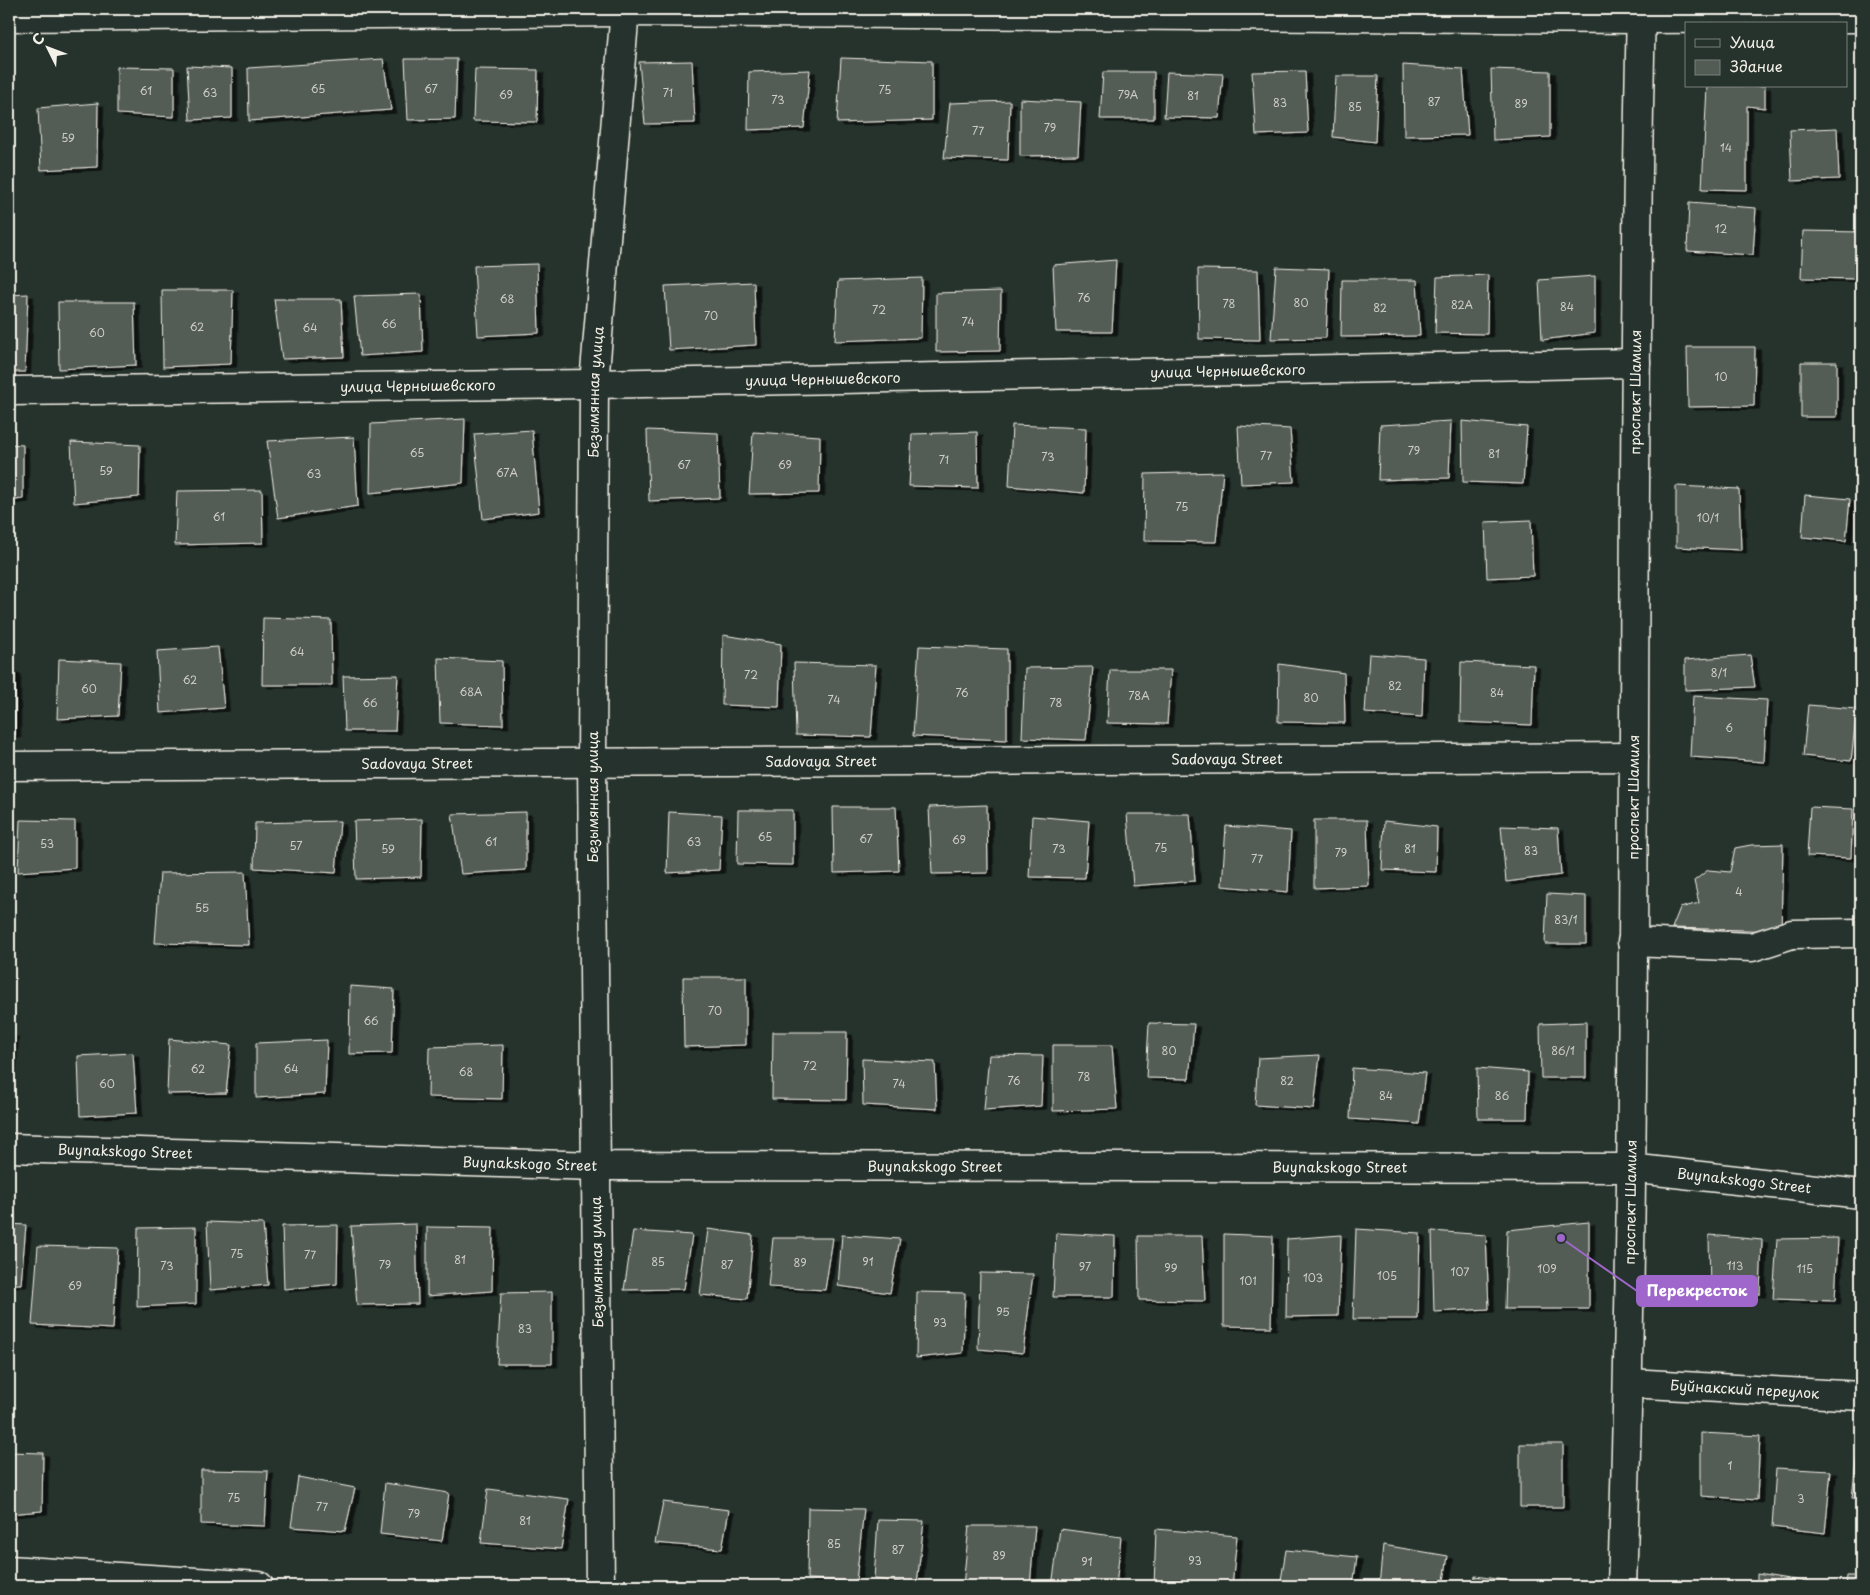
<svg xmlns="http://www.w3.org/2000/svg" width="1870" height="1595" viewBox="0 0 1870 1595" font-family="'Playpen Sans',sans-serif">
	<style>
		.building { fill: #525c55; stroke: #f4f1e8; filter: url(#shadow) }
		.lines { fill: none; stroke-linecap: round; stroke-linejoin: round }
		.street-casing { stroke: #f4f1e8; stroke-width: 31 }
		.street { stroke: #26332d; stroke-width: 28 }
		.labels { text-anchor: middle; stroke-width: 5; stroke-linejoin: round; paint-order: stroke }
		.number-label { font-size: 11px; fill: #ccccc3 }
		.street-label { font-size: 14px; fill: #f4f1e8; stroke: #26332d }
		.leader { fill: none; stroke: #9f67cb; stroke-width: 2 }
		.callout-dot { fill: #9f67cb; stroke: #26332d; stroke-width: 2 }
		.callout { fill: #9f67cb; stroke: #9f67cb; stroke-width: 2 }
		.callout-label { font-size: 15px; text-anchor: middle; font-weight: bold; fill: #fff }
	</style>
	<defs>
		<filter id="shadow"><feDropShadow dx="5.5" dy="3" stdDeviation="0" flood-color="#0009"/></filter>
	</defs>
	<rect width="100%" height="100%" fill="#26332d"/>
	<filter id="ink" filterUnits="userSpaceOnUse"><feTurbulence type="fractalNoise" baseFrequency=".02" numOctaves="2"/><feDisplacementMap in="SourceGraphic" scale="10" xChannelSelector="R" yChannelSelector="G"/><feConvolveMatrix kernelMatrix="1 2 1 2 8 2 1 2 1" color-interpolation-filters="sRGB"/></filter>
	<g filter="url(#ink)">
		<path class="building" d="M841 58 932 61V120L837 123Z
			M383 59 391 110 249 121 248 68Z
			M405 59H457L455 119 408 120Z
			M692 61 695 123 645 124 639 62Z
			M1403 65 1463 69 1468 135 1404 136Z
			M187 66 232 68V118L190 120Z
			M117 67 174 68V117L117 114Z
			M475 69 538 70 537 122 473 121Z
			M1491 69 1550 71V137L1493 140Z
			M810 70 804 128 748 130 749 72Z
			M1305 71 1308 133 1256 135 1252 72Z
			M1103 72H1154V119H1100Z
			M1167 72 1223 74 1219 118 1164 117Z
			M1336 76H1378L1375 142 1333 137Z
			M1707 86H1765V108L1747 106V190L1702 189Z
			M1020 99 1081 102 1078 155 1020 156Z
			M1010 101 1008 160 944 158 950 103Z
			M98 103 97 167 41 170 38 108Z
			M1837 128 1839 179 1792 181 1790 130Z
			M1689 203 1756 208 1753 255 1687 251Z
			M1803 231 1861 232V279L1801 278Z
			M1116 260 1112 332H1056L1053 265Z
			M537 264 539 333 478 336 474 266Z
			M1276 267 1329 269 1326 338 1271 339Z
			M1198 269 1258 270 1260 340 1199 339Z
			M1488 275 1487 334 1435 333 1437 277Z
			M1595 276V333L1542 340 1539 280Z
			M922 278 921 338 835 341 838 281Z
			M1342 280H1417L1420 336 1341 337Z
			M754 282 756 345 669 350 665 286Z
			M162 290H233L231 364 163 367Z
			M1001 291 1000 351 936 352V293Z
			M28 294 25 372H9V295Z
			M421 294 423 352 360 356 354 296Z
			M274 299H341L344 357 282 359Z
			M58 302H134L136 365 59 369Z
			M1687 347H1755L1754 406 1688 407Z
			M1801 362H1837V417H1801Z
			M465 419 463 483 370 493 371 424Z
			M1451 421 1449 478 1378 480 1380 425Z
			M1462 421 1527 427 1523 484 1463 482Z
			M1012 425 1086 428 1084 493 1009 486Z
			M1238 426 1290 429 1294 482 1241 484Z
			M532 430 539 512 483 519 474 434Z
			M647 430 718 433 720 498 649 501Z
			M753 432 820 436 819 493 749 494Z
			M977 432 978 488 909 486 912 434Z
			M354 437 358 506 278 518 267 441Z
			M71 442 140 445 139 497 74 503Z
			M9 444 23 445V499L9 501Z
			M1223 472 1216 542 1144 541 1145 474Z
			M1676 486 1739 489 1741 550 1676 547Z
			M262 490 263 543 175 545 177 491Z
			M1805 495 1850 499 1846 541 1802 537Z
			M1531 520 1533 576 1487 578 1485 522Z
			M263 618 331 620 332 685H262Z
			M723 635 781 644 779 707 722 705Z
			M919 646 1007 649V740L913 736Z
			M218 647 224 708 160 713 157 651Z
			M1369 654 1424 658 1422 717 1365 713Z
			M1750 655 1755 687 1685 690V660Z
			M438 658 502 661 503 725 440 723Z
			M59 659 121 662 118 716 57 719Z
			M1461 662 1534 665 1532 725 1460 722Z
			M794 663 876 665 871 737 796 735Z
			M1279 664 1344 673 1345 723 1278 722Z
			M1093 667 1086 740 1022 738 1025 668Z
			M1110 670H1171L1167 724 1107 723Z
			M9 671H15V735H9Z
			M398 675 395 731H345L343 676Z
			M1693 696 1767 700 1764 762 1690 757Z
			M1808 705 1857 709 1851 761 1803 756Z
			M987 805 988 873 932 874 929 807Z
			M833 807H896L899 871 834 873Z
			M1810 807 1853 809 1851 858 1807 856Z
			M738 810H793V865L737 864Z
			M526 812V870L461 874 452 814Z
			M669 812 722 815 719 870 667 873Z
			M1127 814H1190L1195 881 1133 886Z
			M1032 816 1089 821 1085 878 1029 877Z
			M422 819 421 877 356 879 354 821Z
			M20 820 75 821V868L18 872Z
			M1314 820H1367L1369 886 1314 888Z
			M340 821 336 873 254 868 255 823Z
			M1384 821 1437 827 1436 872 1382 870Z
			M1226 826 1291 831 1288 892 1222 886Z
			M1501 826 1558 828 1561 875 1506 882Z
			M1783 844 1781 931 1672 928 1680 908 1699 903 1694 881 1708 870 1730 872 1735 848 1751 845Z
			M245 872 249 945 155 943 160 873Z
			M1547 894 1586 896V944H1545Z
			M683 977H746V1045L684 1047Z
			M350 986 394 989 392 1053 349 1054Z
			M1586 1022V1078H1541L1540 1024Z
			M1149 1023 1194 1024 1189 1079 1146 1078Z
			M773 1032H847L846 1100 772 1099Z
			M9 1034H13L9 1086Z
			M169 1039 231 1045 226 1093 167 1094Z
			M327 1040 325 1094 256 1098V1043Z
			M503 1045 502 1099 428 1097 429 1047Z
			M1053 1045H1112L1117 1109 1053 1111Z
			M133 1053 137 1113 80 1116 78 1056Z
			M989 1055 1043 1056 1041 1106 984 1110Z
			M1320 1055 1314 1109 1255 1105 1258 1058Z
			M862 1059 935 1062 937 1109 863 1105Z
			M1352 1068 1425 1073 1419 1124 1350 1119Z
			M1477 1068 1528 1072 1527 1119H1478Z
			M207 1222 263 1224 268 1285 210 1290Z
			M1589 1222V1309H1505L1507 1230Z
			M9 1224 26 1225 21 1284H9Z
			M416 1224 418 1304 357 1305 351 1226Z
			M338 1225 337 1284 284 1289 282 1226Z
			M196 1227V1304L137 1307 138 1228Z
			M427 1227 493 1228 492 1291 427 1296Z
			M708 1229 753 1235 747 1299 700 1295Z
			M1356 1229 1420 1233 1418 1319H1353Z
			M633 1231 692 1235 684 1289 624 1290Z
			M1432 1231 1486 1235 1489 1309 1434 1312Z
			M1056 1233 1115 1236 1114 1297H1053Z
			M1224 1234 1273 1236 1271 1327 1224 1326Z
			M842 1235 900 1239 890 1293 838 1286Z
			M1341 1235 1338 1316 1286 1317 1287 1239Z
			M1709 1235 1762 1240 1760 1294 1710 1292Z
			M1138 1236H1202L1205 1301 1139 1300Z
			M773 1238H833L825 1290 768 1287Z
			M1838 1238 1835 1301 1773 1299 1777 1239Z
			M38 1246 118 1248 113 1329 32 1325Z
			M980 1273 1033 1274 1023 1353 978 1349Z
			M552 1292V1364H497L501 1293Z
			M917 1292 965 1293 963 1353 916 1358Z
			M1701 1433 1760 1436 1757 1500 1701 1496Z
			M1859 1434 1861 1435V1499L1852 1498Z
			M1520 1444H1563V1507H1520Z
			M9 1452 43 1453 42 1511 9 1514Z
			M1776 1468 1831 1471 1825 1533 1772 1527Z
			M201 1470 268 1471 265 1526 201 1524Z
			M298 1477 355 1488 345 1531 291 1527Z
			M385 1483 449 1493 442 1541 380 1534Z
			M488 1489 569 1499 561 1549 481 1543Z
			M663 1502 729 1510 722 1549 655 1543Z
			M808 1508 864 1509 856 1581 807 1579Z
			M878 1520 924 1521 917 1584 874 1579Z
			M969 1526H1035L1030 1586H963Z
			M1060 1529 1121 1537 1116 1586H1052Z
			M1156 1529 1237 1536 1232 1586H1154Z
			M1383 1545 1448 1556 1443 1586H1379Z
			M1286 1550 1357 1557 1353 1586H1280Z
			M1757 1574 1821 1584V1586H1757Z
			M1475 1576 1546 1586H1474Z
			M1847 1576H1861V1586H1846Z"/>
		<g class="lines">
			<g class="street-casing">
				<g id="street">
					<path d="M9 17 625 12 1641 19 1861 18"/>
					<path id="s1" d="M9 391 594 384 1636 363"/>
					<path id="s2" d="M9 766 1634 757"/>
					<path d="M1632 942 1752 947 1792 934 1861 933"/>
					<path id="s3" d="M9 1148 596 1166 1630 1168 1861 1194"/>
					<path id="s4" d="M1629 1383 1861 1396"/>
					<path d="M9 1570 259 1586"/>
					<path id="s5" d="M600 1586 592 763 594 384 625 9"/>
					<path id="s6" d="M1622 1586C1640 1061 1629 534 1641 9"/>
				</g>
			</g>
			<use href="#street" class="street"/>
		</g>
	</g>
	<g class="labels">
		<g class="number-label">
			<text x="318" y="93">65</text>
			<text x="431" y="93">67</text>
			<text x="885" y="94">75</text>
			<text x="146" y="95">61</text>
			<text x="210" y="97">63</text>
			<text x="668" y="97">71</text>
			<text x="506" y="99">69</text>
			<text x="1128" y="99">79А</text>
			<text x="1193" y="100">81</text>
			<text x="778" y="104">73</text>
			<text x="1434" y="106">87</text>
			<text x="1280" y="107">83</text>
			<text x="1521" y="108">89</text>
			<text x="1355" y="111">85</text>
			<text x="1050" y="132">79</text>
			<text x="978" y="135">77</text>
			<text x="68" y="142">59</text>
			<text x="1726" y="152">14</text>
			<text x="1721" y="233">12</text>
			<text x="1084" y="302">76</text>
			<text x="507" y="303">68</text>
			<text x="1301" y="307">80</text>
			<text x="1229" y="308">78</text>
			<text x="1462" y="309">82А</text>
			<text x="1567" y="311">84</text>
			<text x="1380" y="312">82</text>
			<text x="879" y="314">72</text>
			<text x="711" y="320">70</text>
			<text x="968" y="326">74</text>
			<text x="389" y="328">66</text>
			<text x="197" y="331">62</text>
			<text x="310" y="332">64</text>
			<text x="97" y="337">60</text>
			<text x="1721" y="381">10</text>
			<text x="1414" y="455">79</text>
			<text x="417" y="457">65</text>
			<text x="1494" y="458">81</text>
			<text x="1266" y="460">77</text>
			<text x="1048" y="461">73</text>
			<text x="944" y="464">71</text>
			<text x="684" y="469">67</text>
			<text x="785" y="469">69</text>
			<text x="106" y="475">59</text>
			<text x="507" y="477">67А</text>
			<text x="314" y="478">63</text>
			<text x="1182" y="511">75</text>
			<text x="219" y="521">61</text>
			<text x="1708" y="522">10/1</text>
			<text x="297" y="656">64</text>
			<text x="1719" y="677">8/1</text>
			<text x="751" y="679">72</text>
			<text x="190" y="684">62</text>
			<text x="1395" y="690">82</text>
			<text x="89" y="693">60</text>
			<text x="471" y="696">68А</text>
			<text x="962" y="697">76</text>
			<text x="1497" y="697">84</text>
			<text x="1139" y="700">78А</text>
			<text x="1311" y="702">80</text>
			<text x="834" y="704">74</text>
			<text x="370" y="707">66</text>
			<text x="1056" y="707">78</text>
			<text x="1729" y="732">6</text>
			<text x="765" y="841">65</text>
			<text x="866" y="843">67</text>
			<text x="959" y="844">69</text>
			<text x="491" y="846">61</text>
			<text x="694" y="846">63</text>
			<text x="47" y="848">53</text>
			<text x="296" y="850">57</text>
			<text x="1161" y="852">75</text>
			<text x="388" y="853">59</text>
			<text x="1059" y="853">73</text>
			<text x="1410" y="853">81</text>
			<text x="1531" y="855">83</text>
			<text x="1341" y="857">79</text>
			<text x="1257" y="863">77</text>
			<text x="1739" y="896">4</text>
			<text x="202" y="912">55</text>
			<text x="1566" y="924">83/1</text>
			<text x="715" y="1015">70</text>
			<text x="371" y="1025">66</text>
			<text x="1169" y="1055">80</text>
			<text x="1563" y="1055">86/1</text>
			<text x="810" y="1070">72</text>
			<text x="198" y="1073">62</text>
			<text x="291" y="1073">64</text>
			<text x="466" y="1076">68</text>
			<text x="1084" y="1081">78</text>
			<text x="1014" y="1085">76</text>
			<text x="1287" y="1085">82</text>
			<text x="107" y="1088">60</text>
			<text x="899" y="1088">74</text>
			<text x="1386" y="1100">84</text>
			<text x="1502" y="1100">86</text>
			<text x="237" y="1258">75</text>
			<text x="310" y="1259">77</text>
			<text x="460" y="1264">81</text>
			<text x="658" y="1266">85</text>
			<text x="868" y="1266">91</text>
			<text x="800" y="1267">89</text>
			<text x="385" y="1269">79</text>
			<text x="727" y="1269">87</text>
			<text x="167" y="1270">73</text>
			<text x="1735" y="1270">113</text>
			<text x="1085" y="1271">97</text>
			<text x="1171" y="1272">99</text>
			<text x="1547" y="1273">109</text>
			<text x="1805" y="1273">115</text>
			<text x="1460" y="1276">107</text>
			<text x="1387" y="1280">105</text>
			<text x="1313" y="1282">103</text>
			<text x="1248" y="1285">101</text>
			<text x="75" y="1290">69</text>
			<text x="1003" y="1316">95</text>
			<text x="940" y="1327">93</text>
			<text x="525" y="1333">83</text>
			<text x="1730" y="1470">1</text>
			<text x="234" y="1502">75</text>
			<text x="1801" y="1503">3</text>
			<text x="322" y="1511">77</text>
			<text x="414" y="1518">79</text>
			<text x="525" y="1525">81</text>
			<text x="834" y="1548">85</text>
			<text x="898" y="1554">87</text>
			<text x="999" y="1560">89</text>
			<text x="1195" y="1565">93</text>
			<text x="1087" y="1566">91</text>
		</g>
		<g class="street-label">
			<text dy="5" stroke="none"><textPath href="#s1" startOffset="1219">улица Чернышевского</textPath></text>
			<text dy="5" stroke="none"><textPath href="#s1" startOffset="814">улица Чернышевского</textPath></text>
			<text dy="5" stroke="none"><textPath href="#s1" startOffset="409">улица Чернышевского</textPath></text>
			<text dy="5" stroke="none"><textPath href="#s5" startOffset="1194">Безымянная улица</textPath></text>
			<text dy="5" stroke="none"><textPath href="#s6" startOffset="1194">проспект Шамиля</textPath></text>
			<text dy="5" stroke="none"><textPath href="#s2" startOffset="1218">Sadovaya Street</textPath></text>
			<text dy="5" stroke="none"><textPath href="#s2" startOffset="812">Sadovaya Street</textPath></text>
			<text dy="5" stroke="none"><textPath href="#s2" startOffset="408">Sadovaya Street</textPath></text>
			<text transform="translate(593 797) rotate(-90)" y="5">Безымянная улица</text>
			<text dy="5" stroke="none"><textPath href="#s6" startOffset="789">проспект Шамиля</textPath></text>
			<text dy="5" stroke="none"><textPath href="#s3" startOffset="116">Buynakskogo Street</textPath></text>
			<text dy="5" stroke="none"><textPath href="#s3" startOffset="521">Buynakskogo Street</textPath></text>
			<text dy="5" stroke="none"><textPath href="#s3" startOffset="926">Buynakskogo Street</textPath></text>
			<text dy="5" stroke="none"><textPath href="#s3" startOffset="1331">Buynakskogo Street</textPath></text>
			<text dy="5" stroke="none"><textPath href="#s3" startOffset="1736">Buynakskogo Street</textPath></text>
			<text dy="5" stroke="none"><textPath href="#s6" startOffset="384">проспект Шамиля</textPath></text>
			<text transform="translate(597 1262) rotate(-91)" y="5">Безымянная улица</text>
			<text dy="5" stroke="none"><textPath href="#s4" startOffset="116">Буйнакский переулок</textPath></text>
		</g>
	</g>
	<path class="leader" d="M1561 1238L1637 1291"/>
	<circle class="callout-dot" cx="1561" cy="1238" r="5"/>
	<rect class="callout" x="1637" y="1276" width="120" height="30" rx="5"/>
	<g class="callout-label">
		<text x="1697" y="1296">Перекресток</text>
	</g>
	<rect width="1870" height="1595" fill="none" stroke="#26332d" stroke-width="30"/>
	<rect x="15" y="15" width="1840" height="1565" fill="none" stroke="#f4f1e8" stroke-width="2" filter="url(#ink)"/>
	<rect x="1685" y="22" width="162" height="65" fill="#26332d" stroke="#787f78"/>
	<rect x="1695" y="39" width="25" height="8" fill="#26332d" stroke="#787f78"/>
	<text x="1730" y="48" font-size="15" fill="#f4f1e8">Улица</text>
	<rect x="1695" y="60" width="25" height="15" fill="#525c55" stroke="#787f78"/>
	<text x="1730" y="72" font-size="15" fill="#f4f1e8">Здание</text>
	<g transform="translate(48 48) rotate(312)" stroke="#26332d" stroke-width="4" paint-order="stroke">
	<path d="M0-4L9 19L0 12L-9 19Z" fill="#f4f1e8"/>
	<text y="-8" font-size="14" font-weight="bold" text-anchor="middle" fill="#f4f1e8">С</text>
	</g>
</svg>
